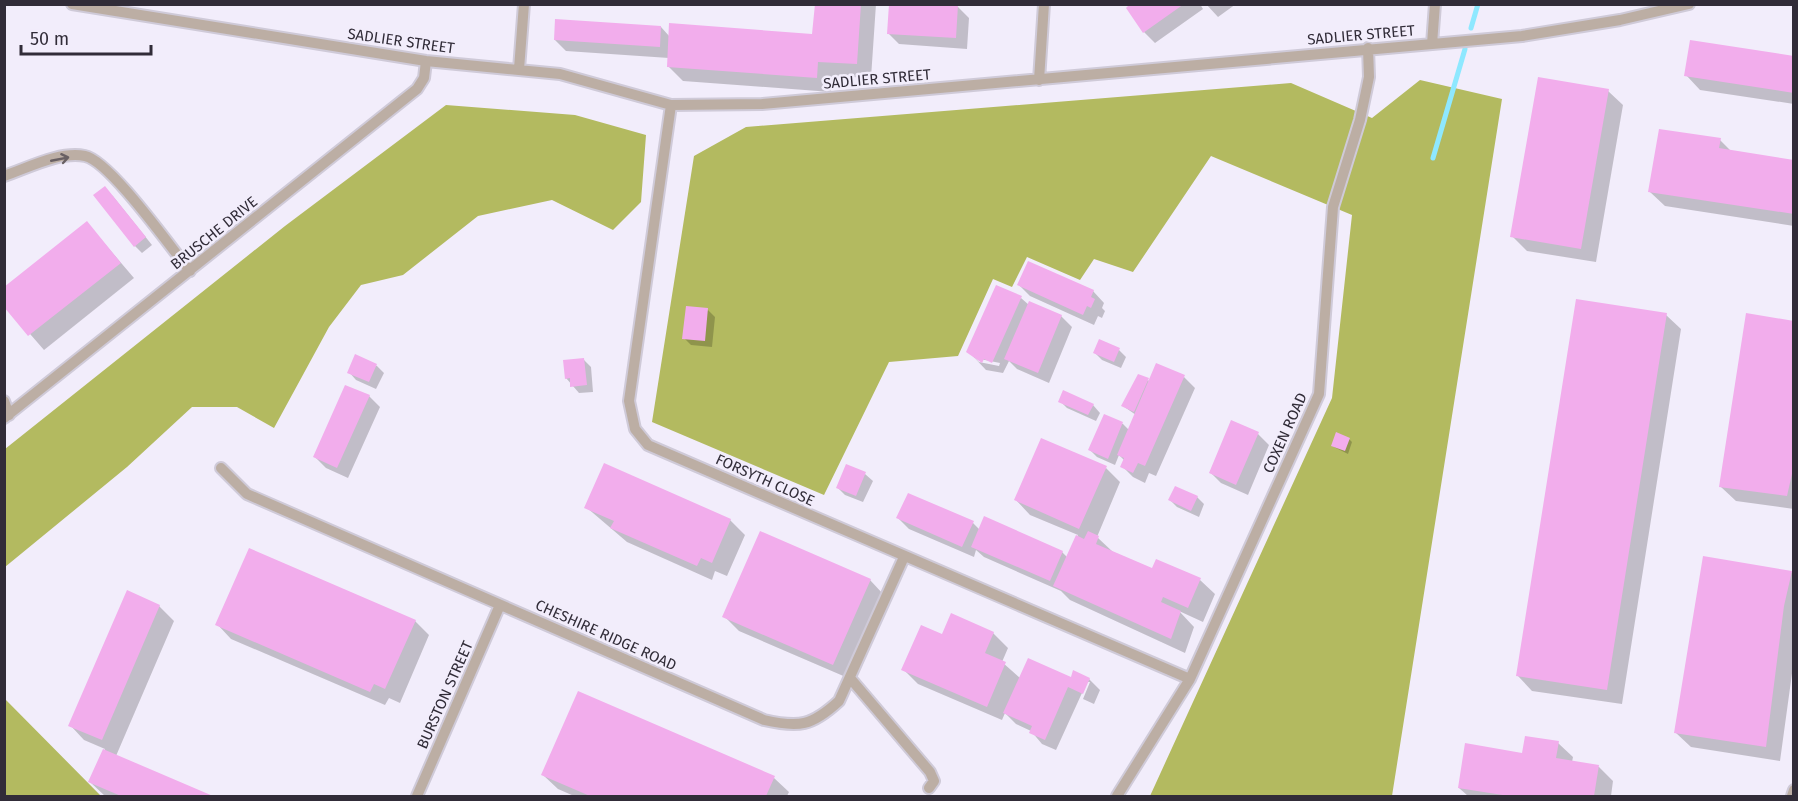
<svg xmlns="http://www.w3.org/2000/svg" width="1798" height="801" viewBox="0 0 1798 801" font-family="'Fira Sans',sans-serif">
	<style>
		.forest { fill: #b3ba60 }
		.shadow { fill: #0003; fill-rule: evenodd }
		.lines { fill: none; stroke-linecap: round; stroke-linejoin: round }
		.stream { stroke: #8ee8ff; stroke-width: 5 }
		.building { fill: #f2adec }
		.lane-casing { stroke: #cfcad8; stroke-width: 14 }
		.lane { stroke: #bcaea4; stroke-width: 10 }
		.oneway { stroke: #696063 }
		.labels { text-anchor: middle; stroke-width: 5; stroke-linejoin: round; paint-order: stroke }
		.street-label { font-size: 15px; fill: #312c38; stroke: #f2edfb }
	</style>
	<rect width="100%" height="100%" fill="#f2edfb"/>
	<path class="forest" d="M1420 80 1502 99 1392 796H1150L1332 398 1352 215 1211 156 1133 272 1094 259 1080 280 1027 257 1012 287 993 279 958 356 889 362 824 495 652 422 694 156 746 127 1291 83 1372 118Z
		M446 105 575 115 646 135 641 202 613 230 552 200 478 216 403 275 361 285 329 327 274 428 237 407H192L127 467 5 567V449L285 226Z
		M4 699H5L101 796H5Z"/>
	<path class="shadow" d="M816 4H876L871 78 832 76 831 92 683 81 668 66 669 58 566 51 555 40 661 27 670 37 814 35Z
		M891 4 958 7 969 18 967 49 899 44 888 33Z
		M1133 4H1200L1203 9 1155 43 1144 32Z
		M1206 4H1236L1218 17Z
		M1794 57V104L1700 90 1686 75Z
		M1608 91 1623 105 1596 262 1527 251 1512 236Z
		M1720 140 1732 152 1794 161V226L1665 206 1650 192Z
		M112 195 152 245 142 253 135 246Z
		M87 223 134 278 44 350 4 304Z
		M1019 285 1093 291 1104 303 1102 308 1105 311 1102 318 1098 316 1094 325 1030 296Z
		M1021 298 1029 305 1061 316 1072 327 1049 383 1017 369 1009 361 1003 373 986 370 968 351ZM975 358 1000 363 999 366 979 362Z
		M708 310 715 317 712 347 691 345 684 338Z
		M1666 315 1681 329 1622 704 1532 691 1518 676Z
		M1794 322V509L1736 501 1721 487Z
		M1119 350 1126 357 1121 368 1102 360 1094 352Z
		M356 356 377 366 384 373 376 389 356 380 349 372Z
		M584 360 591 367 593 392 579 393 566 378Z
		M1184 377 1195 388 1156 476 1149 473 1145 483 1133 477 1122 466 1124 460 1119 455 1115 465 1097 457 1090 450 1104 416 1123 424 1129 430 1136 415 1123 406 1148 380 1150 382Z
		M369 396 380 407 348 478 326 468 315 457Z
		M1060 401 1093 405 1100 413 1096 421 1067 408Z
		M1232 422 1258 434 1269 445 1248 495 1221 483 1210 472Z
		M1349 439 1352 442 1348 454 1332 446Z
		M847 466 865 474 873 481 863 502 845 495 838 488Z
		M1106 468 1120 482 1097 537 1114 553 1153 570 1200 580 1215 594 1203 622 1179 611 1194 627 1185 653 1070 600 1061 591 984 557 976 550 974 557 909 529 898 518 973 523 980 530 1062 552 1068 558 1078 535 1030 515 1016 500Z
		M1197 497 1204 504 1199 517 1177 507 1170 500Z
		M586 507 730 520 745 535 727 576 715 571 712 580 627 542Z
		M1791 572 1794 574V659L1780 761 1691 747 1676 733Z
		M870 580 884 595 848 678 739 631 724 616Z
		M159 606 174 621 116 756 209 796H105L90 782 105 749 84 740 70 725Z
		M415 621 429 635 400 703 389 698 385 705 231 639 217 624Z
		M993 633 1008 648 1002 662 1020 678 1089 679 1100 690 1094 704 1083 699 1090 682H1087L1056 750 1042 744 1031 731 1016 724 1005 713 1002 720 918 684 903 669 943 636Z
		M579 693 774 778 789 792 787 796H574L558 789 543 775Z
		M1558 743 1573 757 1572 762 1599 767 1613 781 1611 796H1468L1459 788 1524 754Z"/>
	<g class="lines">
		<path class="stream" d="M1471 28 1478 4
			M1433 158 1465 49"/>
	</g>
	<path class="building" d="M815 4H861L857 64 818 62 817 78 667 67 669 23 812 34Z
		M889 4 958 5 956 38 887 34Z
		M1130 4H1184L1143 33 1126 8Z
		M555 19 661 26 660 47 554 40Z
		M1690 40 1794 56V93L1684 76Z
		M1538 77 1609 89 1581 249 1510 237Z
		M1659 129 1721 138 1719 148 1794 160V214L1648 192Z
		M105 186 146 237 134 247 93 195Z
		M87 221 121 263 28 336 4 307V287Z
		M1028 261 1094 290 1091 297 1095 299 1091 308 1087 306 1083 315 1017 285Z
		M996 285 1022 296 992 363 984 359 982 363 966 352Z
		M1576 299 1667 313 1607 690 1516 676Z
		M1029 301 1062 315 1038 373 1004 359Z
		M686 306 708 308 705 341 682 339Z
		M1746 313 1794 321V465L1787 496 1719 487Z
		M1099 339 1120 348 1114 362 1093 353Z
		M355 354 377 364 369 382 347 373Z
		M584 358 587 385 570 387V378L565 379 563 360Z
		M1156 363 1185 375 1145 466 1138 463 1133 473 1120 467 1124 458 1117 455Z
		M1138 374 1149 378 1134 412 1121 406Z
		M345 385 370 395 337 468 313 457Z
		M1063 390 1094 404 1088 415 1058 402Z
		M1104 414 1123 422 1108 459 1088 450Z
		M1231 420 1259 432 1236 485 1209 473Z
		M1336 432 1350 438 1345 451 1331 446Z
		M1041 438 1107 466 1079 529 1014 500Z
		M604 463 731 519 712 563 701 558 697 566 610 528 614 521 584 508Z
		M846 464 866 472 856 496 836 488Z
		M1175 486 1198 496 1191 511 1168 500Z
		M908 493 974 521 962 547 896 518Z
		M984 516 1063 551 1050 581 971 547Z
		M760 531 871 579 833 665 722 617Z
		M1088 531 1099 536 1096 544 1152 568 1156 559 1201 578 1188 608 1163 597 1161 602 1181 611 1171 639 1053 586 1076 535 1084 539Z
		M249 548 416 620 385 689 374 684 370 692 215 625Z
		M1703 556 1792 571 1784 606 1766 747 1674 733Z
		M127 590 160 605 102 740 68 726Z
		M951 613 994 632 985 653 1006 662 987 707 901 670 921 625 942 634Z
		M1028 658 1071 677 1073 670 1090 678 1083 694 1068 687 1045 740 1029 733 1032 726 1003 713Z
		M578 691 775 776 766 796H590L541 775Z
		M1525 736 1559 741 1556 758 1599 765 1594 796H1509L1458 788 1465 743 1522 753Z
		M103 749 213 796H121L88 782Z"/>
	<g class="lines">
		<g class="lane-casing">
			<path id="lane" d="M72 4 426 61 560 74 671 105 762 104 1522 36 1620 20 1689 4
				M1432 44 1435 4
				M519 69 524 4
				M1039 80 1044 4
				M671 105 629 401 635 429 648 445 1190 679
				M4 176C28 168 59 151 85 156 110 161 171 248 190 271
				M4 401 9 415
				M4 418 417 89 424 78 426 61
				M221 468 247 494 764 720C799 728 812 726 839 701L904 557
				M850 678 930 772 934 781 929 788
				M417 796 500 605
				M1117 796 1190 679 1319 394 1333 207 1360 120 1369 77 1368 48
				M1792 796 1794 790"/>
		</g>
		<use href="#lane" class="lane"/>
	</g>
	<defs><path id="oneway-shaft" d="M-6 0H5M1.5-3L5.5 0L1.5 3" fill="none" stroke-width="1.6" stroke-linecap="round" stroke-linejoin="round" transform="scale(1.5)"/></defs>
	<use class="oneway" href="#oneway-shaft" transform="translate(60 159) rotate(-11)"/>
	<g class="labels">
		<g class="street-label">
			<text transform="translate(1361 35) rotate(-5)" y="5">SADLIER STREET</text>
			<text transform="translate(401 41) rotate(8)" y="5">SADLIER STREET</text>
			<text transform="translate(877 79) rotate(-5)" y="5">SADLIER STREET</text>
			<text transform="translate(214 233) rotate(-39)" y="5">BRUSCHE DRIVE</text>
			<text transform="translate(1285 433) rotate(-66)" y="5">COXEN ROAD</text>
			<text transform="translate(765 480) rotate(24)" y="5">FORSYTH CLOSE</text>
			<text transform="translate(606 635) rotate(24)" y="5">CHESHIRE RIDGE ROAD</text>
			<text transform="translate(445 695) rotate(-66)" y="5">BURSTON STREET</text>
		</g>
	</g>
	<rect width="1798" height="801" fill="none" stroke="#312c38" stroke-width="12"/>
	<path d="M21 45v9h130v-9" fill="none" stroke="#312c38" stroke-width="3"/>
	<text x="30" y="45" font-size="18" fill="#312c38" stroke="#f2edfb" stroke-width="4.5" paint-order="stroke">50 m</text>
</svg>
